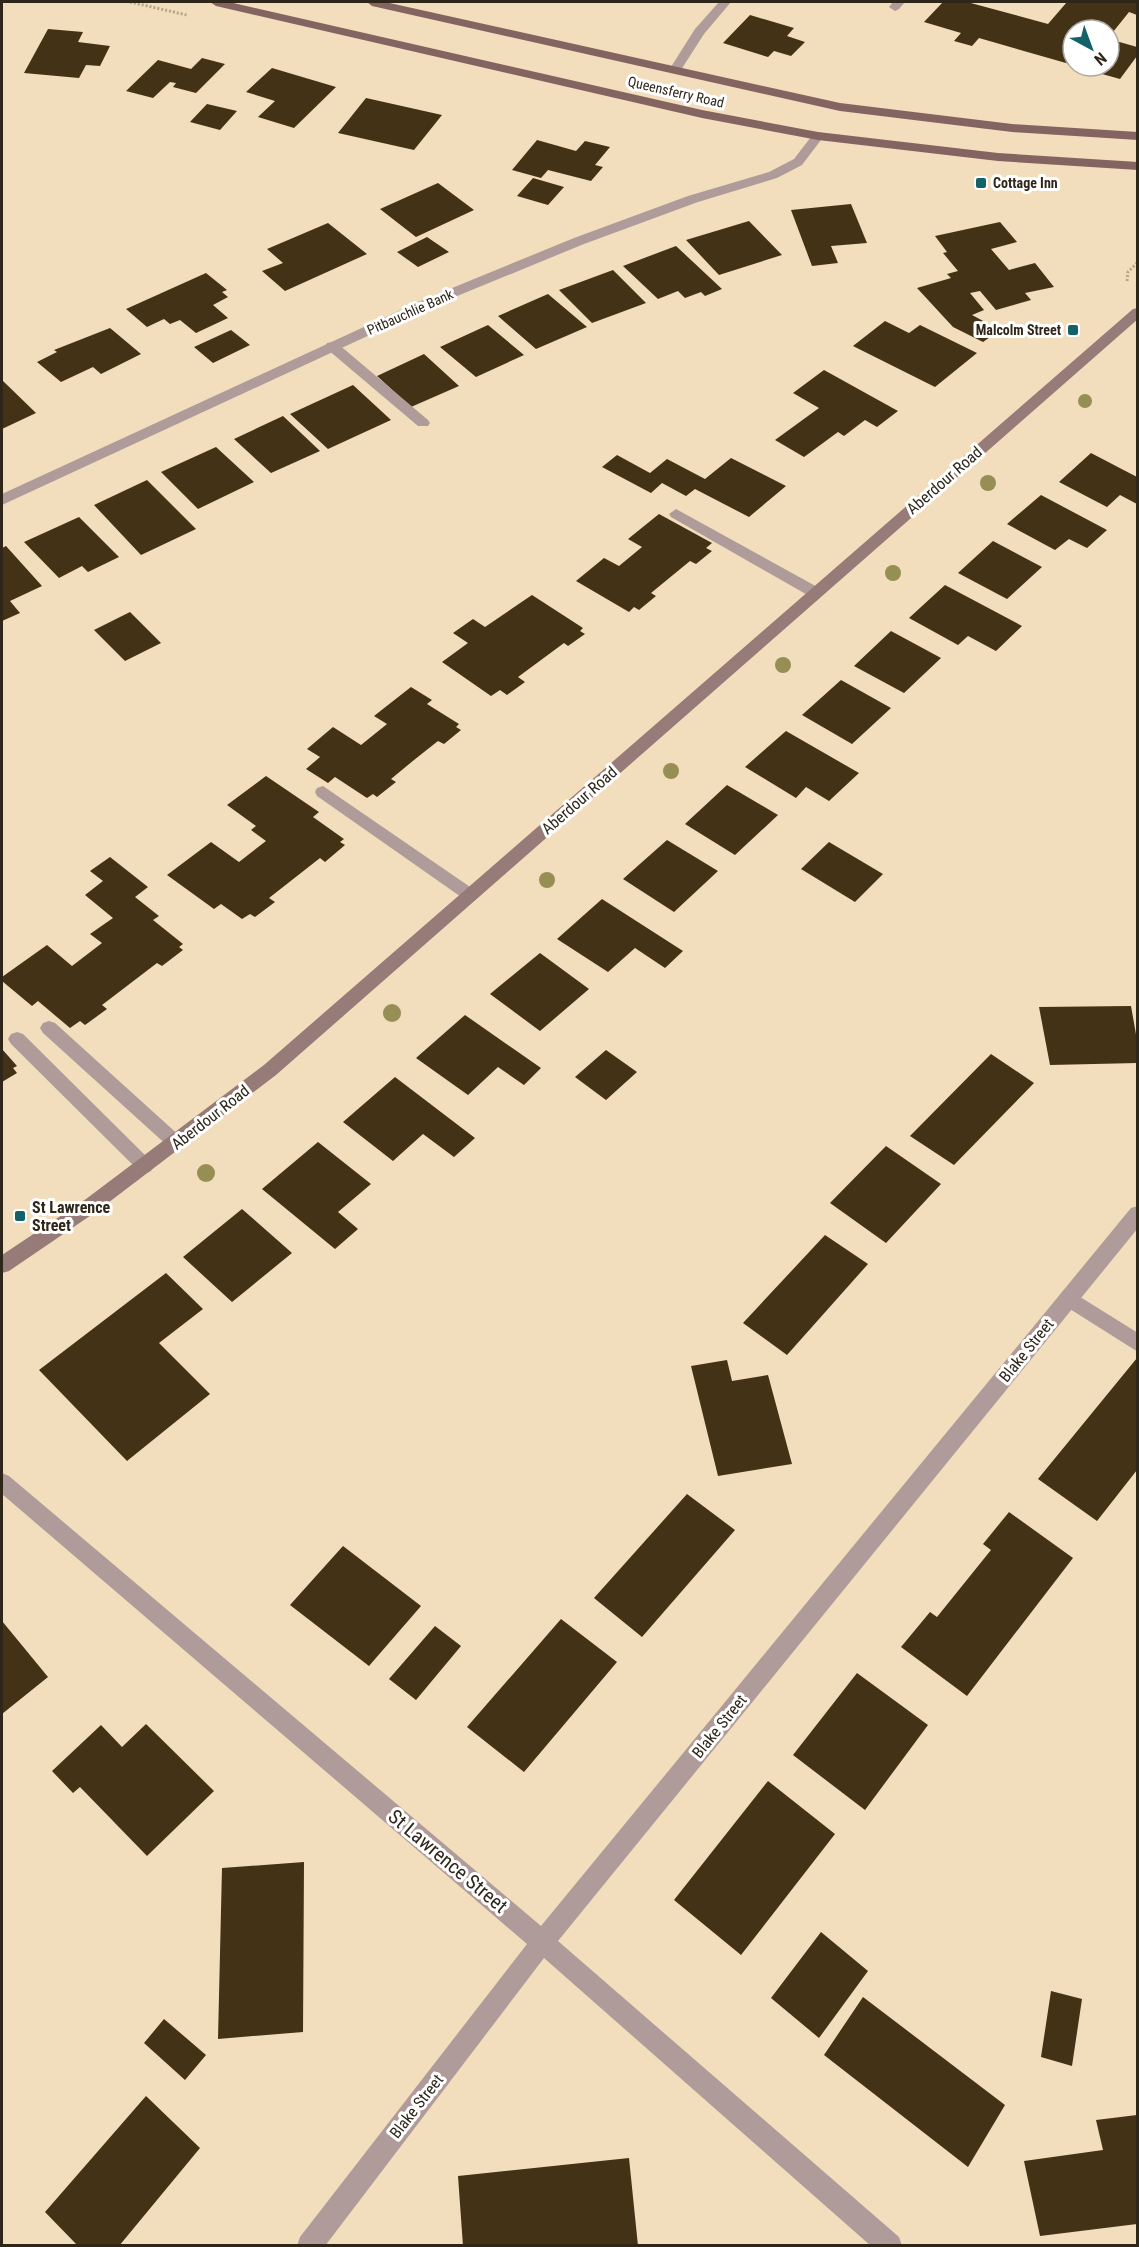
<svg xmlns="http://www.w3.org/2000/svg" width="1139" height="2247" viewBox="0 0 1139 2247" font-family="'Roboto Condensed',sans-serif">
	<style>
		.building { fill: #443216 }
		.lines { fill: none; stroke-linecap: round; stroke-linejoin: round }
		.path { stroke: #b5a489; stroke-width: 3; stroke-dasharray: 2 2; stroke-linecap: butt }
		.lane { fill: #af9c9a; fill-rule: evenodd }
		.street { fill: #af9c9a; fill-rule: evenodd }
		.secondary { fill: #967b79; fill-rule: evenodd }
		.primary { fill: #846461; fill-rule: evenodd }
		.tree { fill: #978e55 }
		.poi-dot { fill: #136268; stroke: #fff; stroke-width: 2 }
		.labels { text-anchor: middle; stroke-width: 6; stroke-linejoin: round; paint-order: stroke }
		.far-street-label { font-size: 14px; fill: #2e2619; stroke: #fff }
		.far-poi-label { font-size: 14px; font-weight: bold; fill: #2e2619; stroke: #fff; text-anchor: start }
		.street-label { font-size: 16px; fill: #2e2619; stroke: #fff }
		.poi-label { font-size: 16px; font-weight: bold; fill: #2e2619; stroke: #fff; text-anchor: start }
		.near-street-label { font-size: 20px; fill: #2e2619; stroke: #fff }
	</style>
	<rect width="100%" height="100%" fill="#f2ddbc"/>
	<path class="building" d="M943 2H967L1048 24 1067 2H1137V15L1129 12 1109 37V30H1073V65L979 38 972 46 954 41 961 33 924 22Z
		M750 15 794 28 787 36 805 42 791 56 774 51 768 57 723 43Z
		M48 29 83 32 78 42 110 46 100 66 86 65 79 78 24 73Z
		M1109 39 1137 47V56L1120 79 1077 67 1109 66Z
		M202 58 225 64 196 93 173 87 176 83 170 82 153 98 126 91 158 60 191 69Z
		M272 68 336 87 294 128 258 117 275 101 246 92Z
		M366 98 442 115 414 150 338 133Z
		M207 104 237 111 220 130 190 122Z
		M537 140 576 151 585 141 610 147 595 165 603 167 591 181 548 170 541 178 512 170Z
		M533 178 564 187 548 205 517 196Z
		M438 183 474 210 416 237 380 209Z
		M851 204 867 243 831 246 838 263 812 266 791 210Z
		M749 221 782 255 719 275 686 240Z
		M1000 222 1017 242 991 249 1009 270 1035 263 1054 287 1025 293 1031 300 996 310 980 291 970 293 984 310 972 315 1000 330 983 342 953 327 917 288 951 278 947 274 958 271 943 253 947 252 935 236Z
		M328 223 367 254 285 291 262 271 283 263 267 249Z
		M427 237 449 252 418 267 397 252Z
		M676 246 722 289 705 296 701 292 685 298 678 291 658 299 623 266Z
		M613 270 646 303 592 323 559 290Z
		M206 273 227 290 222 292 228 297 213 305 228 318 196 333 180 320 170 324 164 319 147 327 126 309Z
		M548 294 587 327 536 349 498 316Z
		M885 321 909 333 920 325 977 353 935 387 853 346Z
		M488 325 524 355 476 377 440 347Z
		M110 328 141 354 101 374 93 367 61 382 37 362 57 352 54 350Z
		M231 330 250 345 213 363 194 347Z
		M424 354 459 386 411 407 377 376Z
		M824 370 898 411 877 427 865 420 844 436 838 432 804 457 775 440 819 408 793 393Z
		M2 380 36 413 2 429Z
		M353 385 391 420 328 449 290 414Z
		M283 416 320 451 271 473 234 439Z
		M216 447 254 482 198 509 161 472Z
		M1091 453 1137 477V504L1120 495 1107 507 1059 482Z
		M617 455 650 473 667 459 705 479 731 458 786 486 749 517 695 489 686 496 662 483 651 493 602 467Z
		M147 480 196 529 141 555 94 505Z
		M1041 495 1107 530 1087 548 1069 539 1055 550 1007 524Z
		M659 514 712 543 706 548 712 551 696 564 690 561 651 593 656 596 639 610 634 607 629 612 576 581 604 558 619 566 642 547 628 539Z
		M79 517 119 557 88 572 82 566 59 578 24 542Z
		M993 541 1042 567 1007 599 958 573Z
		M6 546 42 586 10 601 20 613 2 621V548Z
		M945 585 1022 626 996 651 968 636 958 645 909 618Z
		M532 595 583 628 580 631 585 634 568 646 564 643 518 677 525 682 507 695 500 690 491 696 442 662 468 643 453 633 473 619 485 627Z
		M130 612 161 643 125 661 94 630Z
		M891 631 941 658 904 693 854 666Z
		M841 680 891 708 852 744 802 715Z
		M411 687 432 700 427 704 459 724 456 727 461 730 444 744 438 741 414 760 391 779 396 782 377 797 373 794 367 798 335 777 328 783 306 769 320 757 307 749 333 727 361 745 387 724 374 716Z
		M786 731 859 773 829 801 806 787 796 798 745 767Z
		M266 776 319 812 313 817 344 839 340 842 345 845 325 862 320 858 269 898 275 902 255 917 250 914 242 919 221 904 214 909 167 875 211 842 239 862 266 841 251 830 256 826 227 805Z
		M727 785 778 815 735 855 685 824Z
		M667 840 718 871 674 912 623 879Z
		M829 842 883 874 855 902 801 869Z
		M110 857 148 887 135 897 159 916 153 920 183 944 179 947 183 950 162 966 157 963 102 1005 107 1009 85 1025 80 1021 70 1028 38 1001 32 1006 2 981V977L47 945 72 966 102 943 90 934 113 918 85 895 103 881 90 871Z
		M602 899 683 951 665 968 635 948 608 972 557 939Z
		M540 953 589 989 540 1031 490 994Z
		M1131 1006 1137 1040V1063L1050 1065 1039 1007Z
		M465 1015 541 1068 524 1085 498 1067 468 1095 416 1058Z
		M2 1049 17 1066 13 1068 17 1073 2 1082Z
		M606 1050 637 1072 606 1100 575 1077Z
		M991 1054 1034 1083 954 1165 910 1136Z
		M395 1077 475 1138 454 1157 423 1134 393 1161 343 1122Z
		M318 1142 371 1184 338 1212 358 1229 335 1249 262 1189Z
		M886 1146 941 1184 886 1243 830 1203Z
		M242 1209 292 1253 232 1302 183 1257Z
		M825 1235 868 1264 787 1355 743 1323Z
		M166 1273 203 1309 159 1343 210 1394 127 1461 39 1370Z
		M1137 1358V1470L1097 1521 1038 1479Z
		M727 1360 732 1381 768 1375 792 1464 718 1476 691 1366Z
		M687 1494 735 1530 642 1637 594 1598Z
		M1009 1512 1073 1558 967 1696 901 1647 930 1612 937 1617 991 1550 983 1544Z
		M343 1546 421 1606 369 1666 290 1605Z
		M561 1619 617 1662 524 1772 467 1727Z
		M2 1621 48 1677 2 1714Z
		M435 1626 461 1646 416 1700 389 1679Z
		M857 1673 928 1725 865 1810 793 1755Z
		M146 1724 214 1791 147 1856 80 1787 73 1793 52 1771 101 1725 122 1747Z
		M768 1781 835 1834 741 1955 674 1900Z
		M304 1862 303 2032 218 2039 222 1868Z
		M821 1932 868 1971 819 2038 771 1998Z
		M1051 1991 1082 1999 1072 2066 1041 2057Z
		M863 1997 1005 2105 968 2167 824 2055Z
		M164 2019 206 2055 185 2080 144 2043Z
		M146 2096 200 2148 119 2246H78L45 2212Z
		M1137 2115V2224L1040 2236 1024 2161 1103 2150 1096 2120Z
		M629 2158 638 2246H463L458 2176Z"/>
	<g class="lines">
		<path class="path" d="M130 2 187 15
			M1127 281 1128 272 1138 262"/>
		<path class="lane" d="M719 2H731L704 34 679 73H671L669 70 695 29Z
			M893 2H905L899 9 895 11 889 7Z
			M332 342 337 343 428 420 430 423 428 426H418L327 349 325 346 327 343Z
			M676 509 821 589 824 593 816 598 811 597 671 517 669 514Z
			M323 786 476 891 478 895 476 899 470 901 464 899 317 796 315 792 317 788Z
			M49 1021 55 1023 182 1138 185 1143 182 1148 176 1150 170 1148 43 1033 40 1028 43 1023Z
			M17 1032 23 1034 151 1161 154 1166 151 1171 145 1174 139 1171 11 1044 8 1039 11 1034Z
			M1069 1290 1138 1333V1352L1062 1304 1060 1298 1062 1292Z"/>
		<path class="street" d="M818 132 824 136 802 165 777 178 698 202 584 244 428 308 2 505V494L418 302 574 238 688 196 769 172 794 159 814 133Z
			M1138 1206V1228L558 1941 899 2237 902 2246H871L544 1958 325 2246H297L300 2237 527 1944 2 1494V1473L9 1476 541 1926 1131 1208Z"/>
		<path class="secondary" d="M1138 308V319L276 1075 100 1209 9 1271 2 1273V1255L86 1199 264 1065 1133 309Z"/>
		<path class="primary" d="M210 2H229L702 110 818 132 998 153 1138 162V170L998 161 818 140 702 118 216 6Z
			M367 2H385L840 103 1012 124 1138 132V140L1012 132 840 111 372 6Z"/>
	</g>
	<g class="tree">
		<circle cx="1085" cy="401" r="7"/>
		<circle cx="988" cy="483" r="8"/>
		<circle cx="893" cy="573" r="8"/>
		<circle cx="783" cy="665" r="8"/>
		<circle cx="671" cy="771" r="8"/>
		<circle cx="547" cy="880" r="8"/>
		<circle cx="392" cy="1013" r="9"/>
		<circle cx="206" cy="1173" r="9"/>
	</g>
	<g class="poi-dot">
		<rect x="975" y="177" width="12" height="12" rx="3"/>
		<rect x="1067" y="324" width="12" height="12" rx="3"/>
		<rect x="14" y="1210" width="12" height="12" rx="3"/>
	</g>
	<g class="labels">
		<g class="far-street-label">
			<text transform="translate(676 92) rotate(13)" y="5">Queensferry Road</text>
			<text transform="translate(410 312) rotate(-24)" y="5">Pitbauchlie Bank</text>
		</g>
		<g class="far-poi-label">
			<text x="993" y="188">Cottage Inn</text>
			<text x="1061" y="335" text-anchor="end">Malcolm Street</text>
		</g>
		<g class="street-label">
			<text transform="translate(944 480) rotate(-41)" y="6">Aberdour Road</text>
			<text transform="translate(579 800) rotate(-41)" y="6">Aberdour Road</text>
			<text transform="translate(210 1117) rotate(-38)" y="6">Aberdour Road</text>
			<text transform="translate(1026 1350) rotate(-51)" y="6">Blake Street</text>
			<text transform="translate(719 1726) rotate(-51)" y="6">Blake Street</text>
			<text transform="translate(416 2106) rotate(-52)" y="6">Blake Street</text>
		</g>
		<g class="poi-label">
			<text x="32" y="1213">St Lawrence<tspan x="32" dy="18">Street</tspan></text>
		</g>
		<g class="near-street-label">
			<text transform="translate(448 1861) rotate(40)" y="7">St Lawrence Street</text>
		</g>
	</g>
	<rect width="1139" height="2247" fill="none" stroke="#2e2619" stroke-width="6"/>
	<g transform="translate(1091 48) rotate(139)"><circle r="28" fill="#ffffff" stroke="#aba8a3" stroke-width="1.5"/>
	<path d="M0-4.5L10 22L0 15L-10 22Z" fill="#136268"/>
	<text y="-9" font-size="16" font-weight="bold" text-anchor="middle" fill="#2e2619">N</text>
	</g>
</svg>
